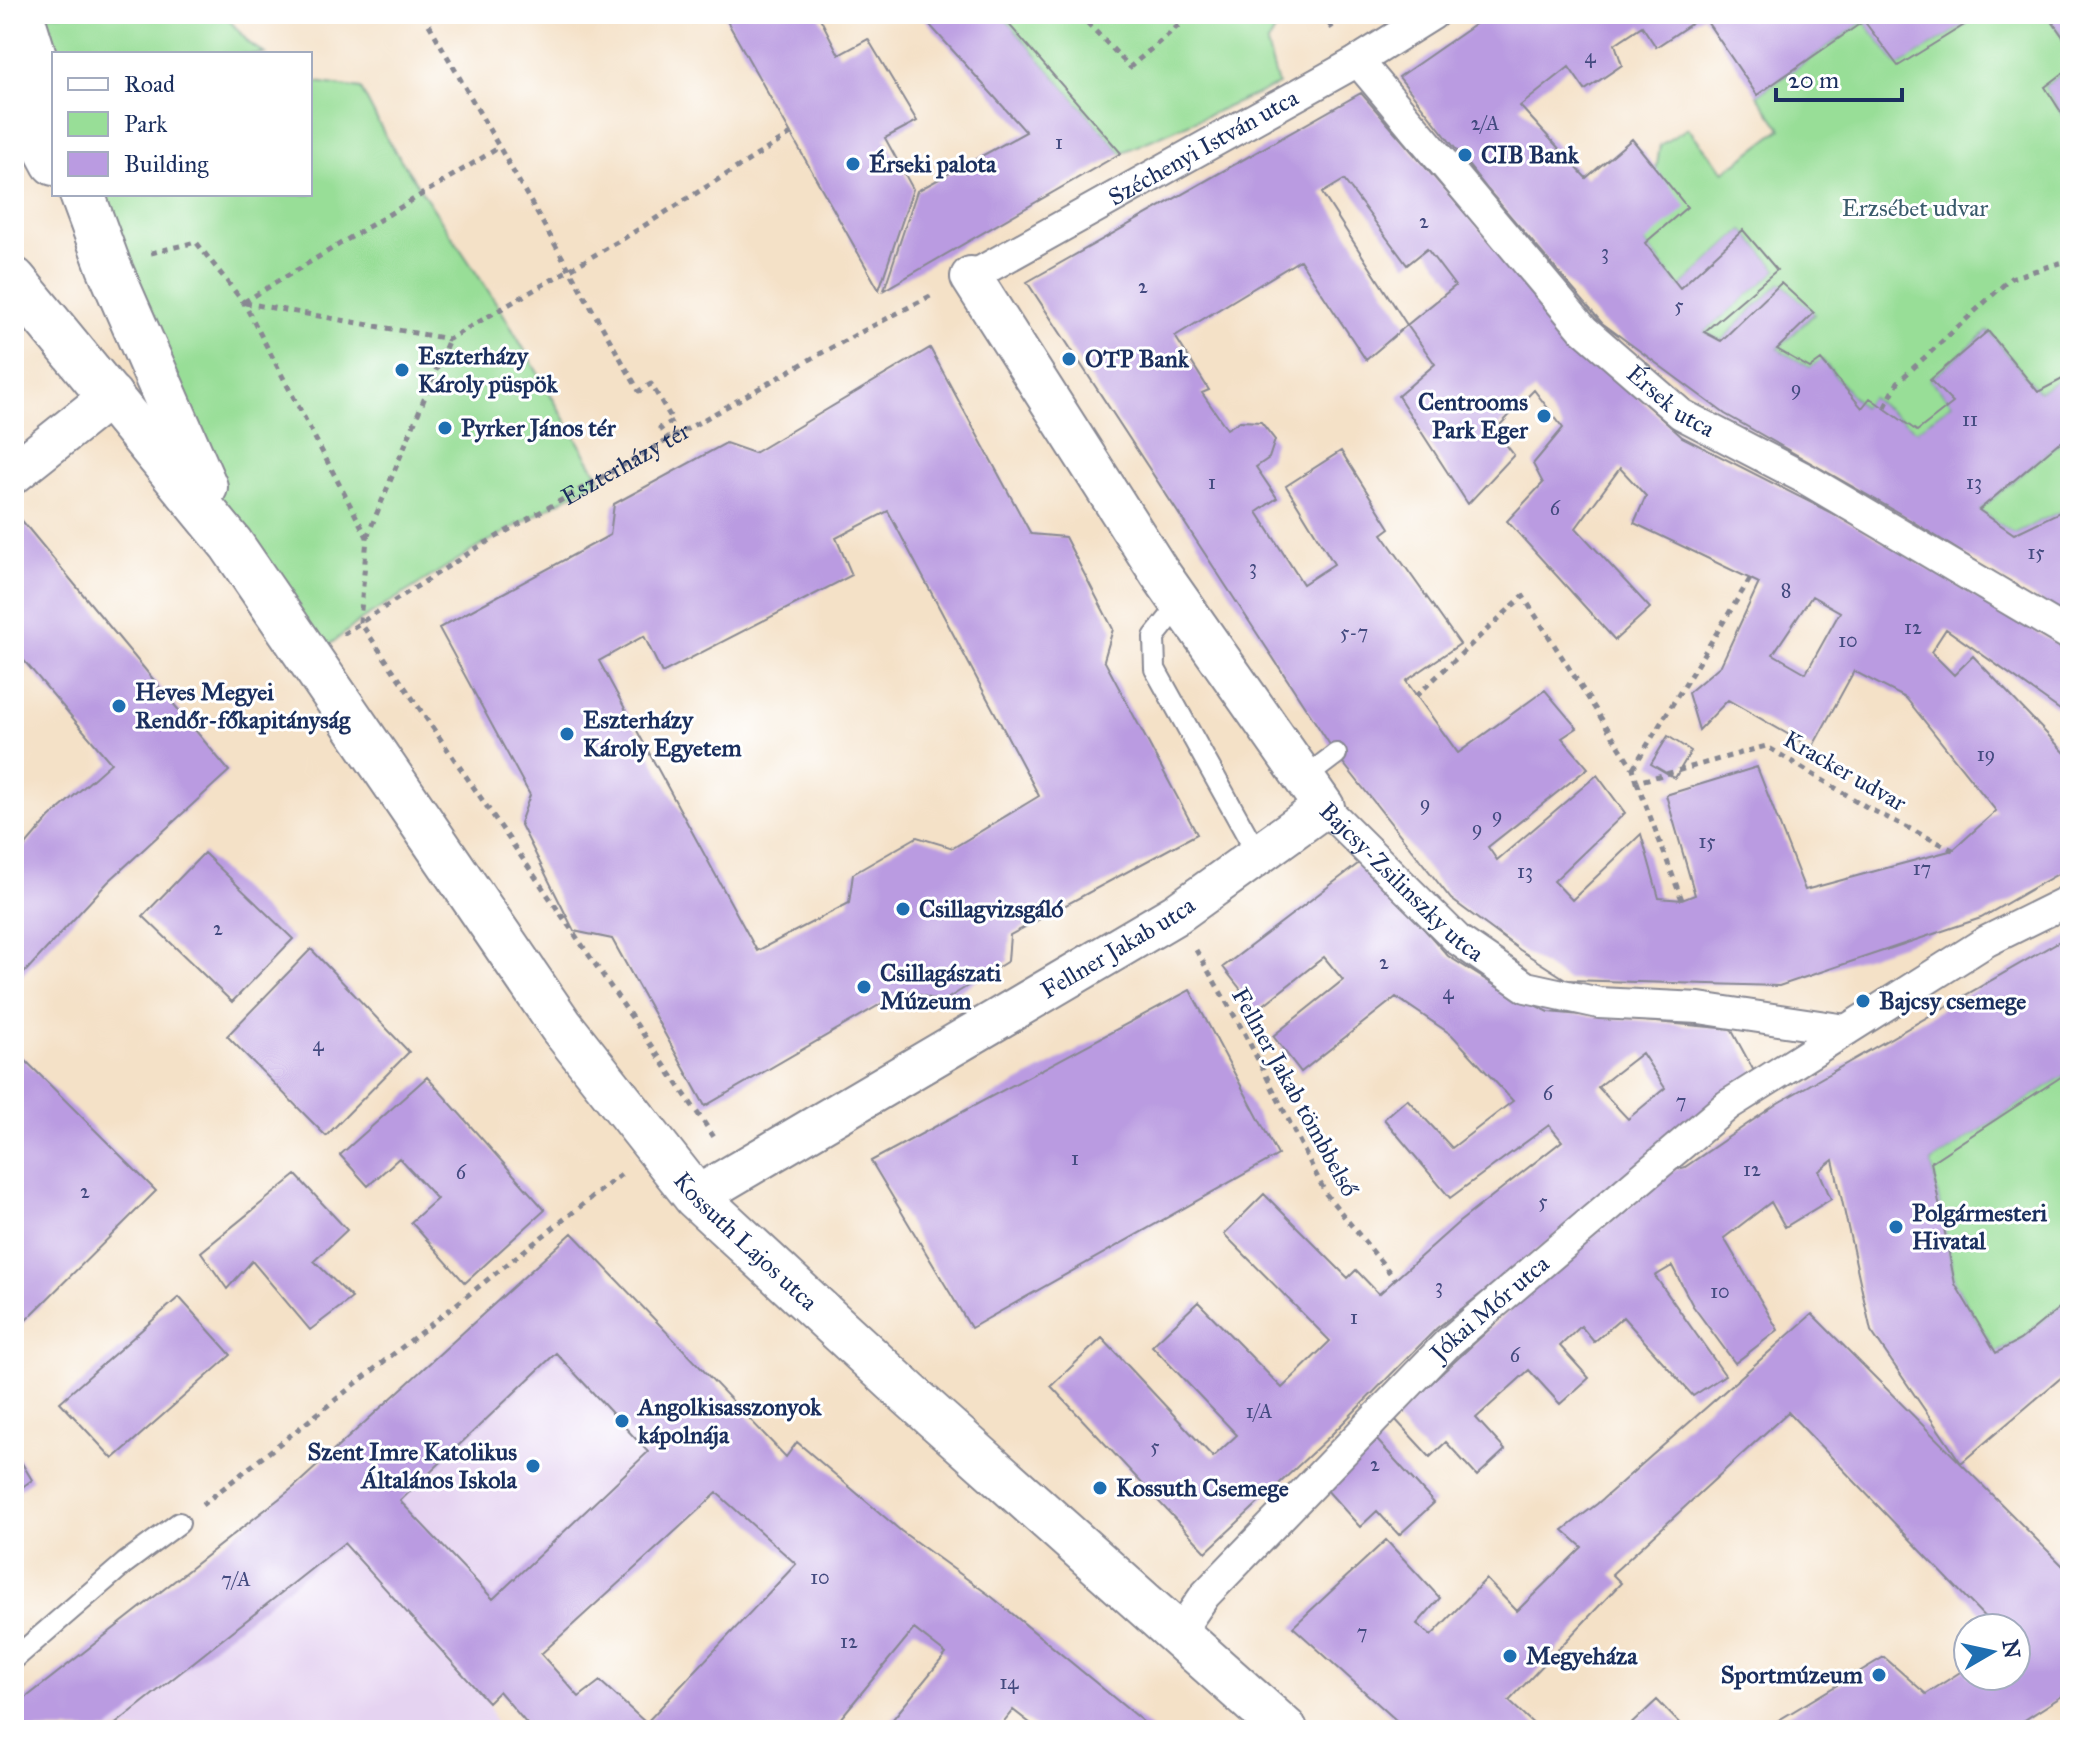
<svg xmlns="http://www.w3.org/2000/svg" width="2084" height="1744" viewBox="0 0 2084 1744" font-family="'IM FELL Great Primer',serif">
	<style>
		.built { fill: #e5d3f1 }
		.green { fill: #98de97; stroke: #5a867a; stroke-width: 2 }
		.building { fill: #ba9be1; fill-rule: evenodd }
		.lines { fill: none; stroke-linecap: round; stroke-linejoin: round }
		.service-casing { stroke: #888892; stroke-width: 24 }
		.pedestrian-casing { stroke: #888892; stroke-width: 34 }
		.minor-casing { stroke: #888892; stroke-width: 44 }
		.tertiary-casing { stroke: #888892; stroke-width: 48 }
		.path { stroke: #888892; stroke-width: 5; stroke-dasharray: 6 6; stroke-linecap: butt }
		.service { stroke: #fff; stroke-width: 20 }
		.pedestrian { stroke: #fff; stroke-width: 30 }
		.minor { stroke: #fff; stroke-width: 40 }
		.tertiary { stroke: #fff; stroke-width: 44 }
		.poi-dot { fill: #1f6fb2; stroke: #fff; stroke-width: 3 }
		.labels { text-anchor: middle; stroke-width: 6; stroke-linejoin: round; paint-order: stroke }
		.number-label { font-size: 20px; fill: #434a7f }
		.street-label { font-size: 24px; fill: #1b2f5e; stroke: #fff }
		.poi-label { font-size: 24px; font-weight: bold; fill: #1b2f5e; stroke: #fff; text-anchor: start }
		.park-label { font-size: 24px; fill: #3a5b6c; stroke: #fff }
	</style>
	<rect width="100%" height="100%" fill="#fff"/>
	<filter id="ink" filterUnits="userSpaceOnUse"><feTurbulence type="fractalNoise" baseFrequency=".0125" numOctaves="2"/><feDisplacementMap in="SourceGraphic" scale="16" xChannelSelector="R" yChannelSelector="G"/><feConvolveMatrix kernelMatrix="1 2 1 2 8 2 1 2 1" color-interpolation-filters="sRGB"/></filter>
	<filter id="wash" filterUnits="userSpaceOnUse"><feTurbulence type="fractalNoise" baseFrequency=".006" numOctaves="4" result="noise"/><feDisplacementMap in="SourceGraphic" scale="32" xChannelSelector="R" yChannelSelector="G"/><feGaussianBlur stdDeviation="1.8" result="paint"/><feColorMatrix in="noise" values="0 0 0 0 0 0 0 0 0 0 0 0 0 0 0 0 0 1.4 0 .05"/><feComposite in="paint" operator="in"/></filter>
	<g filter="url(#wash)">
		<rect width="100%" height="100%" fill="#f4e1c7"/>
		<path class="built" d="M572 1233 773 1444 488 1701 497 1730H14V1707L294 1487Z"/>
		<path class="green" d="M21 14H224L249 43 265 54H54Z
			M1000 14H1284L1267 45 1278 85 1121 153Z
			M1982 14H2047L2070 47V68L2045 87 2070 126V375L2038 392 1988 331 1930 380 1953 403 1917 431 1871 398 1862 408 1822 360 1810 368 1777 349 1814 314 1781 283 1721 341 1704 332 1777 270 1743 230 1680 288 1645 243 1660 145 1688 128 1724 172 1781 129 1757 95 1864 21 1898 66Z
			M310 81 361 89 387 139 501 310 600 479 475 549 360 621 311 659 231 544 82 194H310Z
			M2070 438V507L2014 534 1979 510 2057 444Z
			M2070 1071V1299L2020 1340 1996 1353 1955 1284 1931 1162Z"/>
		<g id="blocks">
			<path class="building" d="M723 14H818L839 55 868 39 917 121 885 138 913 189 879 290Z
				M920 14H1000L1121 153 884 290 917 191 1026 132Z
				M1490 14H1982L1898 66 1864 21 1757 95 1703 16 1656 47 1642 26 1615 44 1622 65 1585 90 1569 67 1520 106 1586 178 1632 139 1687 207 1645 243 1680 288 1743 230 1777 270 1704 332 1721 341 1781 283 1814 313 1777 349 1810 368 1821 360 1862 408 1870 398 1917 431 1953 403 1930 380 1988 331 2038 392 2070 375V438L2057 444 1979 510 2014 534 2070 507V620L1899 513 1725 414 1602 323 1488 190 1399 77Z
				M2047 14H2070V47Z
				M2070 68V126L2045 87Z
				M1361 93 1531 289 1632 392 1682 437 1853 524 2070 652V717L1946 629 1931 652 1954 675 1973 656 2066 754 2070 752V867L1981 918 1779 986 1567 980 1520 950 1451 899 1336 754 1027 282ZM1344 180 1407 265 1427 249 1455 286 1407 325 1435 364 1398 396 1468 504 1514 455 1495 430 1534 390 1563 428 1533 464 1543 483 1507 521 1615 640 1650 608 1576 528 1620 468 1646 496 1634 523 1759 583 1721 665 1688 693 1699 730 1728 700 1812 748 1854 671 1906 698 1996 811 1953 850 1805 890 1757 767 1666 795 1695 895 1682 900 1659 898 1641 834 1572 900 1554 881 1625 813 1597 775 1497 860 1488 847 1588 768 1562 738 1577 728 1545 690 1458 753 1406 681 1460 644 1382 534 1390 528 1341 451 1286 486 1334 564 1303 584 1257 512 1277 498 1256 467 1269 458 1275 440 1261 422 1240 421 1227 429 1202 393 1209 390 1175 336 1300 260 1366 360 1407 325 1322 193ZM1812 596 1840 612 1806 673 1773 654Z
				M930 348 1031 534 1065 537 1113 629 1104 660 1197 834 1010 935 1008 961 942 1002 905 990 705 1106 612 939 574 931 520 823 530 795 439 628 610 535 614 504 726 443 754 453ZM888 511 1039 796 953 848 917 837 853 874 849 903 757 951 599 661 644 636 662 673 852 575 836 538Z
				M14 511 229 771 108 882 14 984V859L49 818 111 763 14 649Z
				M1668 736 1691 751 1675 778 1651 764Z
				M204 853 293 939 232 1002 143 916Z
				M1363 860 1448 956 1499 988 1549 1012 1731 1029 1755 1073 1629 1179 1437 1328 1329 1437 1206 1552 1051 1386 1102 1338 1213 1457 1237 1435 1152 1346 1198 1302 1282 1388 1330 1341 1224 1234 1264 1194 1348 1278 1356 1270 1379 1294 1458 1223 1562 1141 1549 1125 1450 1198 1384 1119 1407 1099 1452 1148 1513 1101 1452 1035 1396 997 1301 1072 1273 1036 1343 980 1324 957 1257 1010 1223 967ZM1642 1053 1665 1088 1628 1119 1598 1087Z
				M2070 935V1071L1931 1162 1955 1284 1996 1353 2020 1340 2070 1299V1370L1961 1463 1871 1331 1833 1160 1819 1171 1831 1199 1785 1227 1771 1202 1724 1238 1778 1330 1735 1363 1693 1306 1672 1266 1655 1276 1725 1375 1693 1396 1623 1317 1594 1342 1581 1326 1560 1346 1589 1378 1560 1404 1529 1370 1476 1418 1505 1450 1477 1476 1446 1442 1430 1457 1394 1418 1568 1256 1674 1170 1685 1167 1778 1103Z
				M311 949 409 1052 326 1136 227 1036Z
				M1190 990 1278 1155 971 1328 871 1161Z
				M14 1049 156 1191 14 1332V1190L18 1187 14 1182Z
				M427 1077 545 1210 465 1283 411 1222 437 1199 399 1158 368 1186 340 1155Z
				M296 1175 347 1230 314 1261 352 1298 310 1330 252 1261 227 1289 201 1252Z
				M572 1233 786 1457 797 1442 901 1531 992 1597 1153 1730H1039L1013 1710 997 1730H884L946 1654 914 1629 831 1730H532L499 1691 488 1702 344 1543 108 1730H14V1707L294 1487ZM556 1353 648 1452 493 1599 400 1501ZM717 1493 796 1564 646 1723 600 1681 579 1697 541 1654Z
				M179 1297 231 1355 113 1459 60 1402Z
				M1812 1314 2070 1573V1691L2009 1730H1762L1884 1657 1926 1694 1968 1667V1676H2016V1628H1995L1788 1412 1612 1574 1621 1583 1509 1701 1540 1730H1407L1293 1627 1386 1540 1440 1598 1417 1624 1431 1636 1486 1579 1517 1611 1582 1547 1563 1530 1597 1504Z
				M1377 1440 1434 1503 1399 1535 1377 1511 1360 1527 1325 1488Z
				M14 1450 32 1480 14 1493Z
				M1657 1700 1686 1730H1625Z"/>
		</g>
	</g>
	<g filter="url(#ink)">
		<use href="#blocks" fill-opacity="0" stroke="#888892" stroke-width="2"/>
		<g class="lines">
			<g class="service-casing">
				<path id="service" d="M1181 603 1154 637 1155 669 1258 855
					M1303 779 1336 754
					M14 1659 125 1563 179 1523"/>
			</g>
			<g class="pedestrian-casing">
				<g id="pedestrian">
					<path id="s2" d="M1358 61 1583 329 1681 414 1806 479 2070 635"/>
					<path id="s3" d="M971 277 1358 61 1433 14"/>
					<path id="s4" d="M1324 807 1458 940 1526 987 1599 1003 1699 1008 1846 1030"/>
					<path id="s5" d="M1178 1634 1205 1595 1448 1343 1728 1105 1987 941 2070 900"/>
				</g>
			</g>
			<g class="minor-casing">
				<g id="minor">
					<path d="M14 473 112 395"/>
					<path id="s6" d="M696 1197 1176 914 1324 807 1159 572 971 277"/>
				</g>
			</g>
			<g class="tertiary-casing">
				<g id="tertiary">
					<path d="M21 14 54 120"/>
					<path d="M14 100 31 120 54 163"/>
					<path d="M82 194 109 267 205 487"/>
					<path id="s7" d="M14 280 231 544 561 1026 696 1197 911 1396 1285 1730"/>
				</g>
			</g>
			<g class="path">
				<path d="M423 14 639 391 651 384 673 421 660 428 669 440"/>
				<path d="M1079 14 1130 67 1192 14"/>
				<path d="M1322 14 1335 32"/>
				<path d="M80 18 85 14"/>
				<path d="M151 253 196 242 244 303 367 537 360 622 716 1140"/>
				<path d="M244 302 500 147"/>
				<path d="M245 303 449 339 626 237 791 134"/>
				<path d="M1885 407 1898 382 2011 278 2070 260"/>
				<path d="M367 537 449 339"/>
				<path id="s1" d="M343 634 475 549 825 351 934 294"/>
				<path d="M1416 696 1523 596 1633 768 1637 782 1766 746 1870 809 1953 850"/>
				<path d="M1633 768 1750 579"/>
				<path d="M1637 782 1682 900"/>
				<path d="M1196 950 1245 1034 1326 1194 1395 1279"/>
				<path d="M202 1505 624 1172"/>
			</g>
			<use href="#service" class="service"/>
			<use href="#pedestrian" class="pedestrian"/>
			<use href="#minor" class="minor"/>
			<use href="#tertiary" class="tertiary"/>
		</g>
	</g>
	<g class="poi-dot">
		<circle cx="1465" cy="155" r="8"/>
		<circle cx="853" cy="164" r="8"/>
		<circle cx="1069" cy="359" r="8"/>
		<circle cx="402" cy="370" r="8"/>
		<circle cx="1544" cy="416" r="8"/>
		<circle cx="445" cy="428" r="8"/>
		<circle cx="119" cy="706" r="8"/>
		<circle cx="567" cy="734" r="8"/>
		<circle cx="903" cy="909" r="8"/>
		<circle cx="864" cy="987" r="8"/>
		<circle cx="1863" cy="1001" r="8"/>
		<circle cx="1896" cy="1227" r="8"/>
		<circle cx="622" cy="1421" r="8"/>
		<circle cx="533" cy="1466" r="8"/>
		<circle cx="1100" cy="1488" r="8"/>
		<circle cx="1510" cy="1656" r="8"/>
		<circle cx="1879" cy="1675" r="8"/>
	</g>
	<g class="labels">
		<g class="number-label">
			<text x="1590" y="63">4</text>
			<text x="1485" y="130">2/A</text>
			<text x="1059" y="149">1</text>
			<text x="1424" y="228">2</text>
			<text x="1605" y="259">3</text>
			<text x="1143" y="293">2</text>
			<text x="1679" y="312">5</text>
			<text x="1796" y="395">9</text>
			<text x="1970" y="426">11</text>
			<text x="1212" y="489">1</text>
			<text x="1974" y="489">13</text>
			<text x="1555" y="515">6</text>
			<text x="2036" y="559">15</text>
			<text x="1253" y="574">3</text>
			<text x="1786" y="597">8</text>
			<text x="1913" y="634">12</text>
			<text x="1354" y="639">5-7</text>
			<text x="1848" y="647">10</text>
			<text x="1986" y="761">19</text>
			<text x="1425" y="810">9</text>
			<text x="1497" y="822">9</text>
			<text x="1477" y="835">9</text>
			<text x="1707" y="848">15</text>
			<text x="1922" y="875">17</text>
			<text x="1525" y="878">13</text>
			<text x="218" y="935">2</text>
			<text x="1384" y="969">2</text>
			<text x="1448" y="999">4</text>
			<text x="318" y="1051">4</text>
			<text x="1548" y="1100">6</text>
			<text x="1681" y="1108">7</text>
			<text x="1075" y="1165">1</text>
			<text x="1752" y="1176">12</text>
			<text x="461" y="1179">6</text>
			<text x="85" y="1198">2</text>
			<text x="1543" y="1208">5</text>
			<text x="1439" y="1293">3</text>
			<text x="1720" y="1298">10</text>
			<text x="1354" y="1324">1</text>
			<text x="1515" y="1362">6</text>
			<text x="1259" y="1418">1/A</text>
			<text x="1155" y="1453">5</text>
			<text x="1375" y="1471">2</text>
			<text x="820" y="1584">10</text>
			<text x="236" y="1586">7/A</text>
			<text x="1362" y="1639">7</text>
			<text x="849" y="1648">12</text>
			<text x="1009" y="1689">14</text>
		</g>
		<g class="street-label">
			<text dy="8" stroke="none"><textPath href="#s3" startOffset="266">Széchenyi István utca</textPath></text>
			<text dy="8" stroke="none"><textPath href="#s2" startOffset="464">Érsek utca</textPath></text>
			<text dy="8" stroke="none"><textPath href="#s1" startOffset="330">Eszterházy tér</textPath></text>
			<text transform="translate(1845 771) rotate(30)" y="8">Kracker udvar</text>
			<text dy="8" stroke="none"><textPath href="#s4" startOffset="108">Bajcsy-Zsilinszky utca</textPath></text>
			<text dy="8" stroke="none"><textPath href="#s6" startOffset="490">Fellner Jakab utca</textPath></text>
			<text transform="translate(1295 1092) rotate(61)" y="8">Fellner Jakab tömbbelső</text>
			<text dy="8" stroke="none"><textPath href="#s7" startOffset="1210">Kossuth Lajos utca</textPath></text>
			<text dy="8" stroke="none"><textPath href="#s5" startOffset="452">Jókai Mór utca</textPath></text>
		</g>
		<g class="poi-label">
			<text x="1481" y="163">CIB Bank</text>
			<text x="869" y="172">Érseki palota</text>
			<text x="418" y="364">Eszterházy<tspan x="418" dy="28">Károly püspök</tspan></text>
			<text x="1085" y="367">OTP Bank</text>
			<text x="1528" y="410" text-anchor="end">Centrooms<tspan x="1528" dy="28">Park Eger</tspan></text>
			<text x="461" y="436">Pyrker János tér</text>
			<text x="135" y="700">Heves Megyei<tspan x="135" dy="28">Rendőr-főkapitányság</tspan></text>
			<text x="583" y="728">Eszterházy<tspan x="583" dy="28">Károly Egyetem</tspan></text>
			<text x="919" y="917">Csillagvizsgáló</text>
			<text x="880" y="981">Csillagászati<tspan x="880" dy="28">Múzeum</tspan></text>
			<text x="1879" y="1009">Bajcsy csemege</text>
			<text x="1912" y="1221">Polgármesteri<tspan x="1912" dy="28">Hivatal</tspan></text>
			<text x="638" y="1415">Angolkisasszonyok<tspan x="638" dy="28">kápolnája</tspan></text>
			<text x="517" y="1460" text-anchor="end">Szent Imre Katolikus<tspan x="517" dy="28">Általános Iskola</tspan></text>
			<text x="1116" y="1496">Kossuth Csemege</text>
			<text x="1526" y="1664">Megyeháza</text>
			<text x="1863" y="1683" text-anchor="end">Sportmúzeum</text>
		</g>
		<g class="park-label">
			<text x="1915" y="216">Erzsébet udvar</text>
		</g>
	</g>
	<rect width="2084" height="1744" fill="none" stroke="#fff" stroke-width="48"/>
	<rect x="52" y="52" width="260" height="144" fill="#ffffff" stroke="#a4acbf" stroke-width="2"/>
	<rect x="68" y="78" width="40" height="12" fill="#ffffff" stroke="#a4acbf" stroke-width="2"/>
	<text x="124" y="92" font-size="24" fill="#1b2f5e">Road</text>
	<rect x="68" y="112" width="40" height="24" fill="#98de97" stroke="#a4acbf" stroke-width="2"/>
	<text x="124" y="132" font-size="24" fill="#1b2f5e">Park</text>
	<rect x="68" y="152" width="40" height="24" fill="#ba9be1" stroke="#a4acbf" stroke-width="2"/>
	<text x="124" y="172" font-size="24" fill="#1b2f5e">Building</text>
	<g transform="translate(1992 1652) rotate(81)"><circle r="38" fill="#ffffff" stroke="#a4acbf" stroke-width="2"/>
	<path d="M0-6L14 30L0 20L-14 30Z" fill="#1f6fb2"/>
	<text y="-12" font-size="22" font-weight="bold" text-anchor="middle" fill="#1b2f5e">N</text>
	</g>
	<path d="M1776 88v12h126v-12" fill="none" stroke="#1b2f5e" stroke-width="4"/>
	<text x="1788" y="88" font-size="24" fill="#1b2f5e" stroke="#ffffff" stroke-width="6" paint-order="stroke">20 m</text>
</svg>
